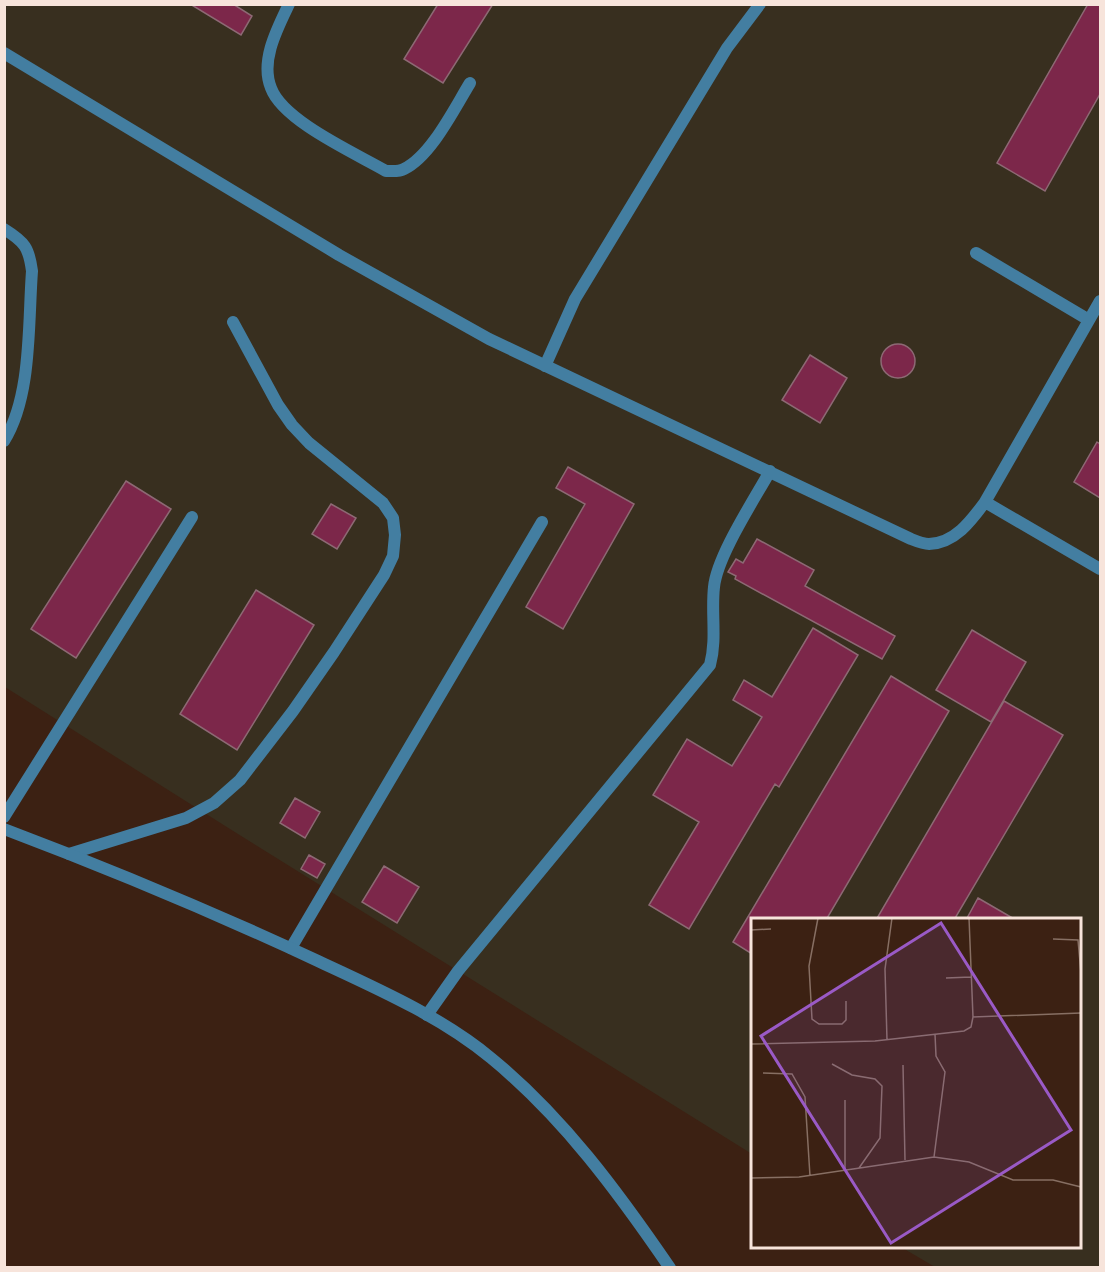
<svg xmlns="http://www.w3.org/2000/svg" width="1105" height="1272" viewBox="0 0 1105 1272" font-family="Mulish,sans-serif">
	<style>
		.industrial { fill: #382f1f }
		.building { fill: #7c274a; stroke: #8d6974; stroke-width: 1.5 }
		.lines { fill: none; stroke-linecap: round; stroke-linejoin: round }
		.service { stroke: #437ea1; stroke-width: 12 }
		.minor { stroke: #437ea1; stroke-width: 12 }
		.inset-road { fill: none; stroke: #876f63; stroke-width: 1.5 }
		.view { fill: #9a5ac6; fill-opacity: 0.15; stroke: #9a5ac6; stroke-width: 3 }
		.inset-edge { fill: none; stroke: #f7e4db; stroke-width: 3 }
	</style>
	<rect width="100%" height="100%" fill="#3c2113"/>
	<path class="industrial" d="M4 5H1100V1267H935L901 1247 1080 1246V920H752V1154L230 829 5 687Z"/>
	<path class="building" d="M190 4H233L252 16 241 35Z
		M438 4H493L443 83 404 59Z
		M1088 4H1100V94L1045 191 997 163Z
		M881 361a17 17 0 1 1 34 0a17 17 0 1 1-34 0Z
		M810 355 847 378 820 423 782 400Z
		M1097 442 1100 444V498L1074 482Z
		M568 467 634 504 563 629 526 607 585 504 556 488Z
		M126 481 171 509 76 658 31 629Z
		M331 504 356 518 337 549 312 534Z
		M757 539 814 570 805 586 895 636 882 659 735 579 736 576 728 572 736 559 743 563Z
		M256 590 314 625 237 750 180 714Z
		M813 628 858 655 779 787 775 784 689 929 649 905 699 822 653 795 687 739 732 766 762 717 733 700 744 680 772 697Z
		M972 630 1026 662 991 722 936 690Z
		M891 676 949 711 826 920H752V954L733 942Z
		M1004 701 1063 735 954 920H876Z
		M295 798 320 812 305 838 280 823Z
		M309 855 325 864 317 878 301 869Z
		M384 866 419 887 397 923 362 902Z
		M978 898 1016 920H966Z"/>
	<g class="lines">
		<path class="service" d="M289 4C277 29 260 61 271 88 283 121 355 153 386 171 392 171 399 172 404 169 431 156 454 109 470 83
			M4 53 339 255 489 339 911 539C916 541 924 544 929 544 955 543 971 521 985 502
			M4 229C25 242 29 248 32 271 28 324 32 396 4 441
			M976 253 1089 320
			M1100 301 985 502 1100 569
			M545 366 575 299 727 48 760 4
			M4 817 192 517
			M69 854 186 818 214 803 240 780 293 711 334 652 384 575 393 556 395 535 393 518 383 503 309 443 292 425 278 405 233 322
			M291 948 542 522
			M427 1015 458 971 710 665C717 639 711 613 714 587 717 556 754 500 770 471"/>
		<path class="minor" d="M4 829C110 869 215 913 318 961 376 988 442 1017 491 1058 563 1117 618 1192 670 1268"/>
	</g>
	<g transform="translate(751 918)">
		<rect width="330" height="330" fill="#3c2113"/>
		<path class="inset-road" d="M67 0 58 48 61 101 68 106H91L95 102V83M218 0 222 99 330 95M0 12 20 11M302 21 327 22 330 55M195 60 220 59M136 122 134 51 141 0M0 126 124 123 213 113 220 109 222 99M81 146 101 157 124 161 131 168 129 220 108 250M152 147 154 242M12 155 41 156 54 179 59 258M183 239 194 154 185 138 184 116M94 252V182M0 260 48 259 183 239 218 244 262 262H302L330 269"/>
		<path class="view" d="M190 5 320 212 140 325 10 118Z"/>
		<rect width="330" height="330" class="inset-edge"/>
	</g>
	<rect width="1105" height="1272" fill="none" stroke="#f7e4db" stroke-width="12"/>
</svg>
